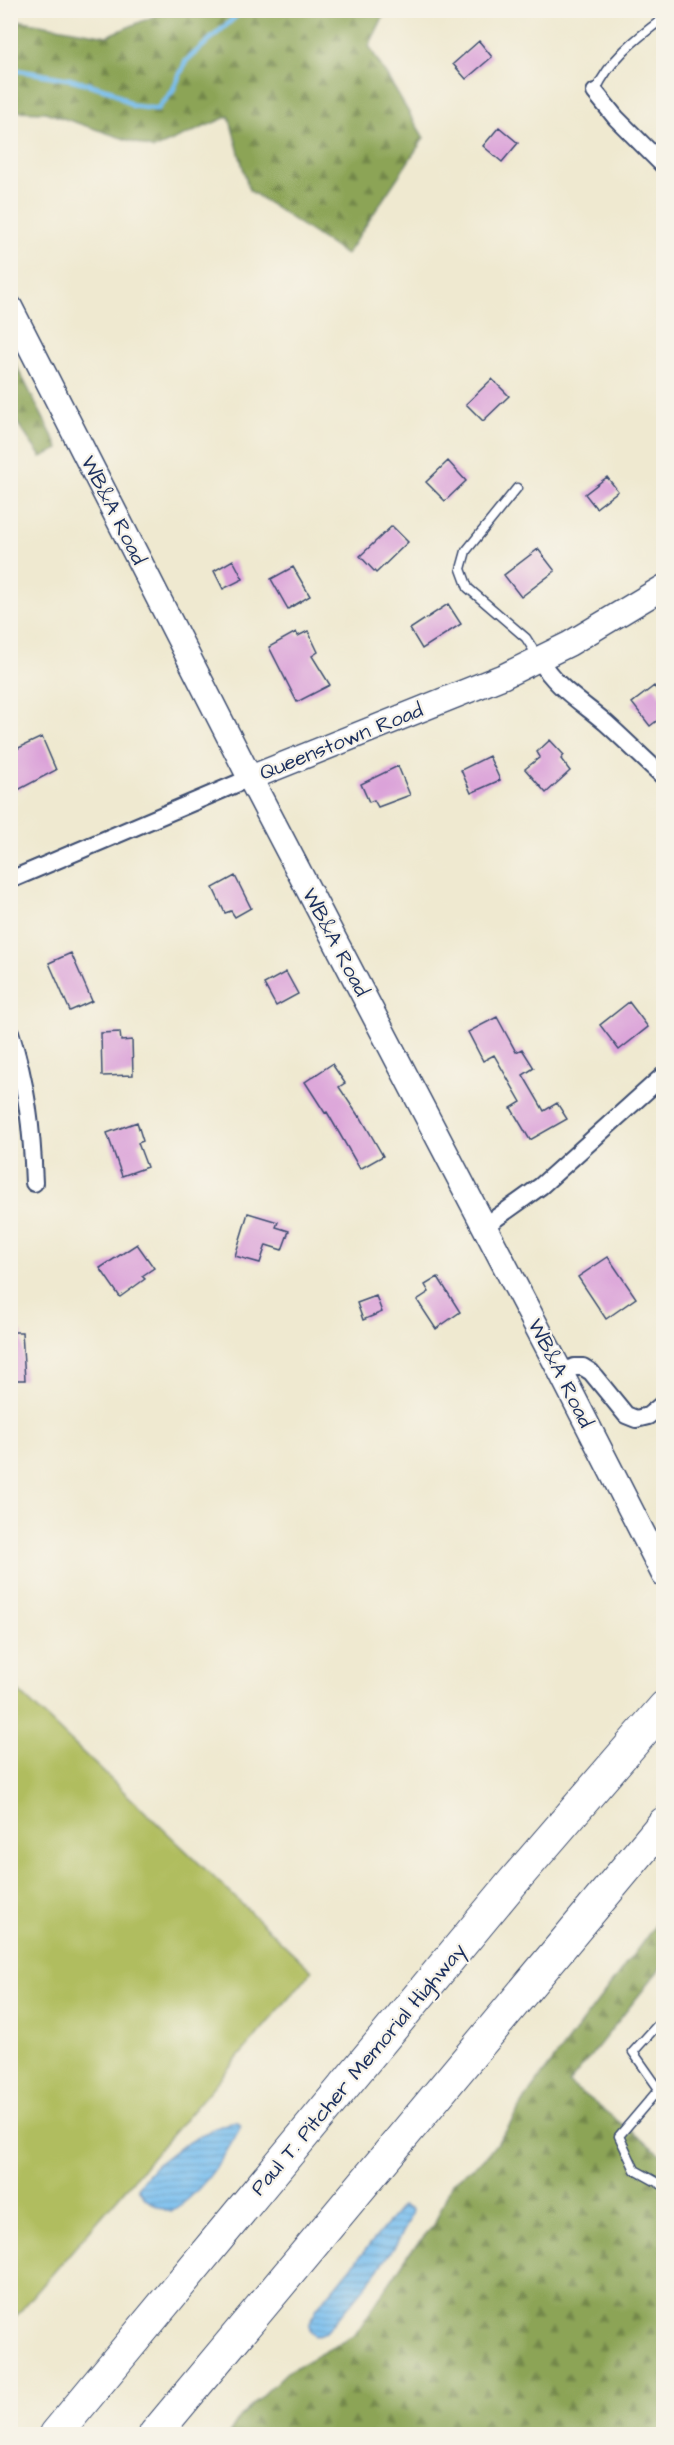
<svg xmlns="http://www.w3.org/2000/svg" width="674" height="2445" viewBox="0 0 674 2445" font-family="'Architects Daughter',sans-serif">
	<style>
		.green { fill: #b0bd5f; stroke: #66765e; stroke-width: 1.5 }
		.forest { fill: url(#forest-firs); stroke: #546a5a; stroke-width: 1.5 }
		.water { fill: url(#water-rules); stroke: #4976a6; stroke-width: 1.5 }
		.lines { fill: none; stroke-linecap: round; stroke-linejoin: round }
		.stream { stroke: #77beef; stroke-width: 5 }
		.building { fill: #dba3d9 }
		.lane-casing { stroke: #3b4b6f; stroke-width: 11 }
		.street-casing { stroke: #3b4b6f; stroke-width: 20 }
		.secondary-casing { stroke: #3b4b6f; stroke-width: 27 }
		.highway-casing { stroke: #3b4b6f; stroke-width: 34 }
		.path { stroke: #3b4b6f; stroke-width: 3; stroke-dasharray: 4.5 4.5; stroke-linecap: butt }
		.lane { stroke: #fff; stroke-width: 8 }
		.street { stroke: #fff; stroke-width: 16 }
		.secondary { stroke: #fff; stroke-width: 24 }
		.highway { stroke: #fff; stroke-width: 32 }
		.labels { text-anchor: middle; stroke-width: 4.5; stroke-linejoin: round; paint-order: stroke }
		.street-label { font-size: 21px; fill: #1b2f5e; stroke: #f7f3e8 }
	</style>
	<defs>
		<pattern id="forest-firs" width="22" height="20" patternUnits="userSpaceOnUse" patternTransform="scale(1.5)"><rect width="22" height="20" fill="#8ca456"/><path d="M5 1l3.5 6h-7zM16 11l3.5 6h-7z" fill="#72864a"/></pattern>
		<pattern id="water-rules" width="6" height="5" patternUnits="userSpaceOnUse" patternTransform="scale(1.5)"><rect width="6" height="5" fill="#77beef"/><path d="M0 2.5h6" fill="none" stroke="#619bc5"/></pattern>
	</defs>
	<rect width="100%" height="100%" fill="#f7f3e8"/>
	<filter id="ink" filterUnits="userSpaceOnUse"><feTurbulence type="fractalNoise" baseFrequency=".0167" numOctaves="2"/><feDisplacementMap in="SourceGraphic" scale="12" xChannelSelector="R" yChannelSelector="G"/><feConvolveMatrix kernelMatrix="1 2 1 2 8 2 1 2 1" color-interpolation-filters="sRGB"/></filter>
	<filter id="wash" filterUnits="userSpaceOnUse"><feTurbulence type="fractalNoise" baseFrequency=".008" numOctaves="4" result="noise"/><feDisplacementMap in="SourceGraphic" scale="24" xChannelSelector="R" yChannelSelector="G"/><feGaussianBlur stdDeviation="1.35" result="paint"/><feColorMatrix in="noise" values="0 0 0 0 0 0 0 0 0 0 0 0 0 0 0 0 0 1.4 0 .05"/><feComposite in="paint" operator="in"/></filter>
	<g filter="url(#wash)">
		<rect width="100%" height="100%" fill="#efe9d0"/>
		<path class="green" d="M11 1684 312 1971 11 2322Z"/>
		<path class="forest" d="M169 10 386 11 369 46 424 138 346 255 249 190 229 116 154 149 45 112 11 111V19L107 36Z
			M11 355 59 449 41 457 11 414Z
			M663 1915V1965L569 2083 663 2156V2434H229L240 2417 287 2372 355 2335 410 2252 434 2225 452 2183 485 2158 506 2131 531 2090Z"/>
		<path class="water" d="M231 2122H238L241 2126C225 2157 201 2193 171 2212 158 2207 144 2202 138 2188 153 2159 201 2133 231 2122Z
			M402 2206 412 2210C406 2242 349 2306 326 2332L315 2336 310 2331V2323L317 2308Z"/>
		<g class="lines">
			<path class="stream" d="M10 69 74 80 112 91 133 106 157 109 172 92 186 61 243 10"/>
		</g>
		<g id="blocks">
			<path class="building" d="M479 41 492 57 466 79 453 64Z
				M499 127 518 143 502 162 483 146Z
				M492 379 509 396 483 421 466 404Z
				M448 461 466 481 445 501 426 482Z
				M607 477 618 491 596 508 585 494Z
				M392 526 408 542 376 573 360 556Z
				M538 549 555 571 521 597 504 575Z
				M233 560 243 579 223 589 214 571Z
				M293 567 310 596 288 609 271 579Z
				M448 604 461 624 422 649 410 629Z
				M308 631 318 652 312 656 330 685 297 702 269 647 296 632 298 636Z
				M654 686 663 698V716L650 726 632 703Z
				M42 737 56 770 18 790 10 774V752Z
				M550 740 564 755 561 759 570 771 546 793 525 769 540 757 537 752Z
				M489 756 500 780 471 793 461 770Z
				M398 766 410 795 378 807 374 800 369 802 361 784Z
				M235 876 251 908 235 917 231 911 225 913 213 888Z
				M71 953 92 1001 70 1011 49 963Z
				M286 972 298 994 276 1006 264 984Z
				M629 1002 648 1027 619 1050 600 1025Z
				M497 1017 516 1052 522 1049 534 1068 523 1075 544 1111 557 1103 567 1119 530 1140 511 1108 521 1102 494 1055 483 1061 468 1032Z
				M120 1032 121 1041 132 1040 133 1075 102 1076 101 1033Z
				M332 1064 345 1083 339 1087 359 1117 360 1116 383 1156 360 1169 327 1112 325 1113 305 1082Z
				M137 1122 143 1141 138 1143 147 1167 122 1176 107 1133Z
				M248 1213 278 1222 276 1227 289 1231 282 1250 266 1245 260 1263 235 1256Z
				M137 1244 154 1268 142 1276 145 1279 120 1297 100 1268Z
				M608 1257 636 1298 606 1319 578 1277Z
				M438 1277 460 1312 436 1329 417 1300 429 1292 425 1285Z
				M376 1296 382 1312 363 1320 357 1303Z
				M10 1332H22L25 1380H10Z"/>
		</g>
	</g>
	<g filter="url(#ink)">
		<use href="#blocks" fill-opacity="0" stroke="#3b4b6f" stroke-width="1.5"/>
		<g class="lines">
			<g class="lane-casing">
				<path id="lane" d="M595 92C610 59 635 39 664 18
					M517 488 466 551 461 569 468 588 526 638 538 657
					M664 2018 633 2052 659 2089 619 2136 635 2170 664 2186"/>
			</g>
			<g class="street-casing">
				<path id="street" d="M595 92 616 118 664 166
					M540 660C555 687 583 703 606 723 626 741 644 759 664 777
					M10 880 250 778
					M10 1032C27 1084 32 1130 34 1183
					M485 1226 541 1186 664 1075
					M561 1373 574 1367H583L591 1372 626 1415 636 1419 648 1416 664 1403"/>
			</g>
			<g class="secondary-casing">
				<path id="secondary" d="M10 307 250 778 561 1373 664 1575
					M250 778 504 676 569 644 664 587"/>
			</g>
			<g class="highway-casing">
				<path id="highway" d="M56 2434 513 1882 664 1707
					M155 2434 664 1823"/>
			</g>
			<path class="path" d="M10 2267 15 2273V2280L10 2285"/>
			<use href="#lane" class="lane"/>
			<use href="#street" class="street"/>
			<use href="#secondary" class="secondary"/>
			<use href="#highway" class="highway"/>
		</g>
	</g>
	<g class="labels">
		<g class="street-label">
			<text transform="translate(114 510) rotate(63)" y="7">WB&amp;A Road</text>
			<text transform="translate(341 741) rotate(-22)" y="7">Queenstown Road</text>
			<text transform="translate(336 942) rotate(62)" y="7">WB&amp;A Road</text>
			<text transform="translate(561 1373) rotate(63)" y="7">WB&amp;A Road</text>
			<text transform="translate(358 2069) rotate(-50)" y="7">Paul T. Pitcher Memorial Highway</text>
		</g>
	</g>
	<rect width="674" height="2445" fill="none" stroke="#f7f3e8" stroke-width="36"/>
</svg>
